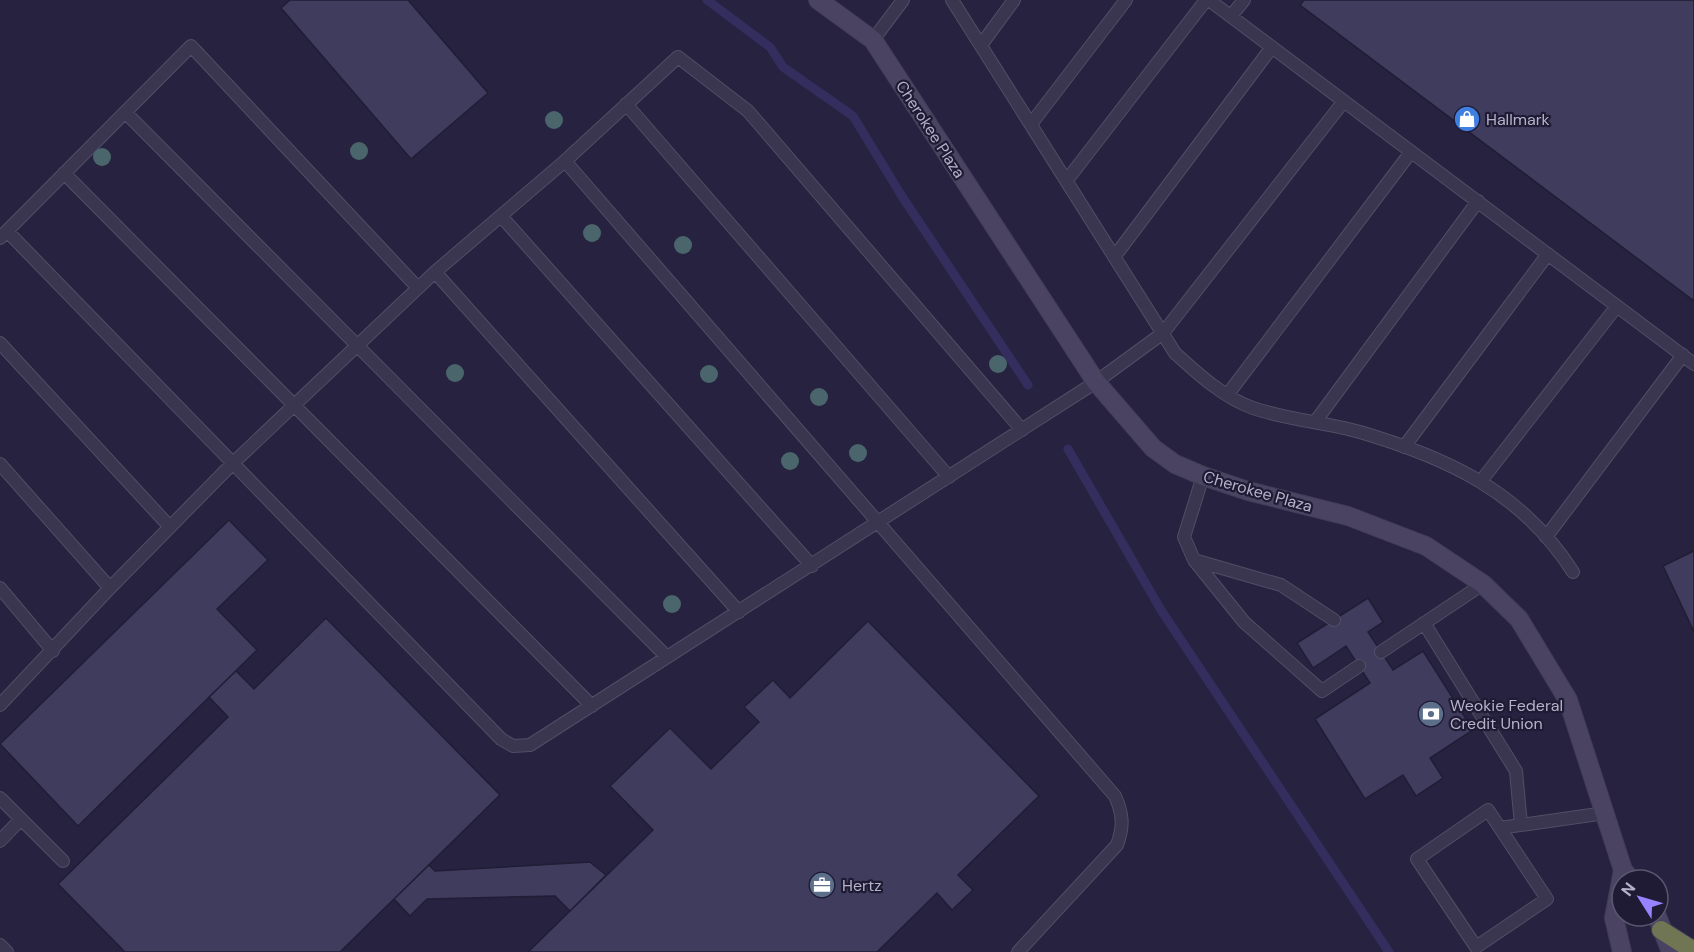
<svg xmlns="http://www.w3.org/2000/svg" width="1694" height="952" viewBox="0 0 1694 952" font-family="'DM Sans',sans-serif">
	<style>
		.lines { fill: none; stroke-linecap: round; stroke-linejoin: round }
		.stream { stroke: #342e5f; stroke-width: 9 }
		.building { fill: #403c5e; stroke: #211d36; stroke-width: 1.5 }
		.lane-casing { stroke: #524e67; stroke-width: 14 }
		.secondary-casing { stroke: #403c55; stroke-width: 20 }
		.highway-casing { stroke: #423e57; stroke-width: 20 }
		.lane { stroke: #3a364f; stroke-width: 12 }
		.secondary { stroke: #4a4462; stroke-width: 18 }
		.highway { stroke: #707653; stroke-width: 18 }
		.tree { fill: #4a666c }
		.labels { text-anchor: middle; stroke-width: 4.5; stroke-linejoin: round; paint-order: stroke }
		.poi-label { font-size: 16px; fill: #b6b2ca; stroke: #1f1b34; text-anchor: start }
		.street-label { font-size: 16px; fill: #b6b2ca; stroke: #1f1b34 }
	</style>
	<rect width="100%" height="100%" fill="#26223f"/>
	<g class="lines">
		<path class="stream" d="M707 0 770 47 783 67 853 116 903 198 1028 385
			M1068 449 1161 610 1389 952"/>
	</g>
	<path class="building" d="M290 0H408L488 93 411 159 281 8Z
		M1304 0H1694V301L1300 5Z
		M229 520 268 560 217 609 257 650 78 826 0 744Z
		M1694 551V632L1663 566Z
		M1368 598 1383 622 1368 632 1393 670 1423 651 1473 730 1430 758 1443 778 1416 796 1403 775 1365 799 1315 719 1370 683 1346 646 1313 668 1297 643Z
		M326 618 500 795 340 952H125L58 884 228 717 209 697 236 671 254 689Z
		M868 621 1039 796 958 875 973 890 952 910 937 893 877 952H528L653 830 610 786 670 728 711 769 759 722 744 707 773 680 790 698Z
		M590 862 606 875 570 911 555 896 427 899 410 916 394 899 429 865 435 871Z"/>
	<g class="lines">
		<g class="lane-casing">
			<path id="lane" d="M952 0 1175 353C1197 373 1224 398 1253 408 1288 420 1325 422 1360 432 1448 458 1522 492 1573 572
				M1209 0 1694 364
				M1231 16 1244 0
				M873 40 903 0
				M981 45 1014 0
				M626 104 949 477
				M125 112 667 657
				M1031 124 1126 0
				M565 161 1115 796C1123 814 1124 826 1117 845L1018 952
				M64 173 592 706
				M1067 180 1206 0
				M501 216 812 566
				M7 231 501 739 513 746 530 745 1096 382 1163 333 1344 101
				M0 238 191 46 418 288
				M1115 256 1272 47
				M435 272 739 612
				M0 343 170 527
				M1228 394 1411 152
				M1315 422 1478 201
				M1404 447 1548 254
				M0 464 110 588
				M1203 476 1184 537 1194 560 1281 585 1334 620
				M1481 481 1617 306
				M1546 537 1683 355
				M1194 560 1244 622 1322 691 1359 666
				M0 588 53 651
				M1424 623 1516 771 1521 825
				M1381 652 1483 584
				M0 705 110 588 232 464 435 272 565 161 678 57 748 111 1022 430
				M0 798 63 861
				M1488 810 1547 899 1476 947 1417 859Z
				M1500 828 1605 813
				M0 841 21 819
				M0 945 7 952"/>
		</g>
		<g class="secondary-casing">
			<path id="secondary" d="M818 0 873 40 1096 382 1153 448 1175 464 1203 476 1248 491 1348 516 1426 546 1483 584 1519 619 1568 700 1623 870 1631 880
				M1657 916 1671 952
				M1622 952 1614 918 1623 870"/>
		</g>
		<g class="highway-casing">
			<path id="highway" d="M1661 930 1694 951"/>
		</g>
		<use href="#lane" class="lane"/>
		<use href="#secondary" class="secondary"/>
		<use href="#highway" class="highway"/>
	</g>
	<g class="tree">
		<circle cx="554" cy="120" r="9"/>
		<circle cx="359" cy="151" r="9"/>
		<circle cx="102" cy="157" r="9"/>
		<circle cx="592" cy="233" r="9"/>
		<circle cx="683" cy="245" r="9"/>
		<circle cx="998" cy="364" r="9"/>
		<circle cx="455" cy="373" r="9"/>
		<circle cx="709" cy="374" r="9"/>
		<circle cx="819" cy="397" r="9"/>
		<circle cx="858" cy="453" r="9"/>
		<circle cx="790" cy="461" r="9"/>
		<circle cx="672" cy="604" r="9"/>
	</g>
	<defs>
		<g id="shop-disc" transform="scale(1.35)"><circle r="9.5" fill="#3f7fe0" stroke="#1f1b34"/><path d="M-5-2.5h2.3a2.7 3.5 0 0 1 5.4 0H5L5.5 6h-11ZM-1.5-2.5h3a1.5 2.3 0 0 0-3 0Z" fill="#fff"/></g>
		<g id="bank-disc" transform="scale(1.35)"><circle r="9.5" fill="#5c6f8a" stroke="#1f1b34"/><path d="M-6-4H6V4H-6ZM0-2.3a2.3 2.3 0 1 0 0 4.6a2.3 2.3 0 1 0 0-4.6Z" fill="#fff"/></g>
		<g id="office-disc" transform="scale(1.35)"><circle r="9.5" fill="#5c6f8a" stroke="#1f1b34"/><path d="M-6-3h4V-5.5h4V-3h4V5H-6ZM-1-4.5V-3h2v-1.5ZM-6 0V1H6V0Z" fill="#fff"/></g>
	</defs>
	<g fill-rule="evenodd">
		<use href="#shop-disc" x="1467" y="119"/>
		<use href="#bank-disc" x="1431" y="714"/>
		<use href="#office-disc" x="822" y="885"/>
	</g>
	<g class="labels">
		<g class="poi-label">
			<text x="1486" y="125">Hallmark</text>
			<text x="1450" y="711">Weokie Federal<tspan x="1450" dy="18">Credit Union</tspan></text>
			<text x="842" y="891">Hertz</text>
		</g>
		<g class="street-label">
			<text transform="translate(931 129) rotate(57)" y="6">Cherokee Plaza</text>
			<text transform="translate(1258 491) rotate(16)" y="6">Cherokee Plaza</text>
		</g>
	</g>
	<g transform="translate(1640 898) rotate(307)"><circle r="28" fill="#1f1b34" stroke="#5b5770" stroke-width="1.5"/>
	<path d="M0-4.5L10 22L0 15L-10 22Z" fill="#9783ff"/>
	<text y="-9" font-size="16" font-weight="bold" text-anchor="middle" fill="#b6b2ca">N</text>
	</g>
</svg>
